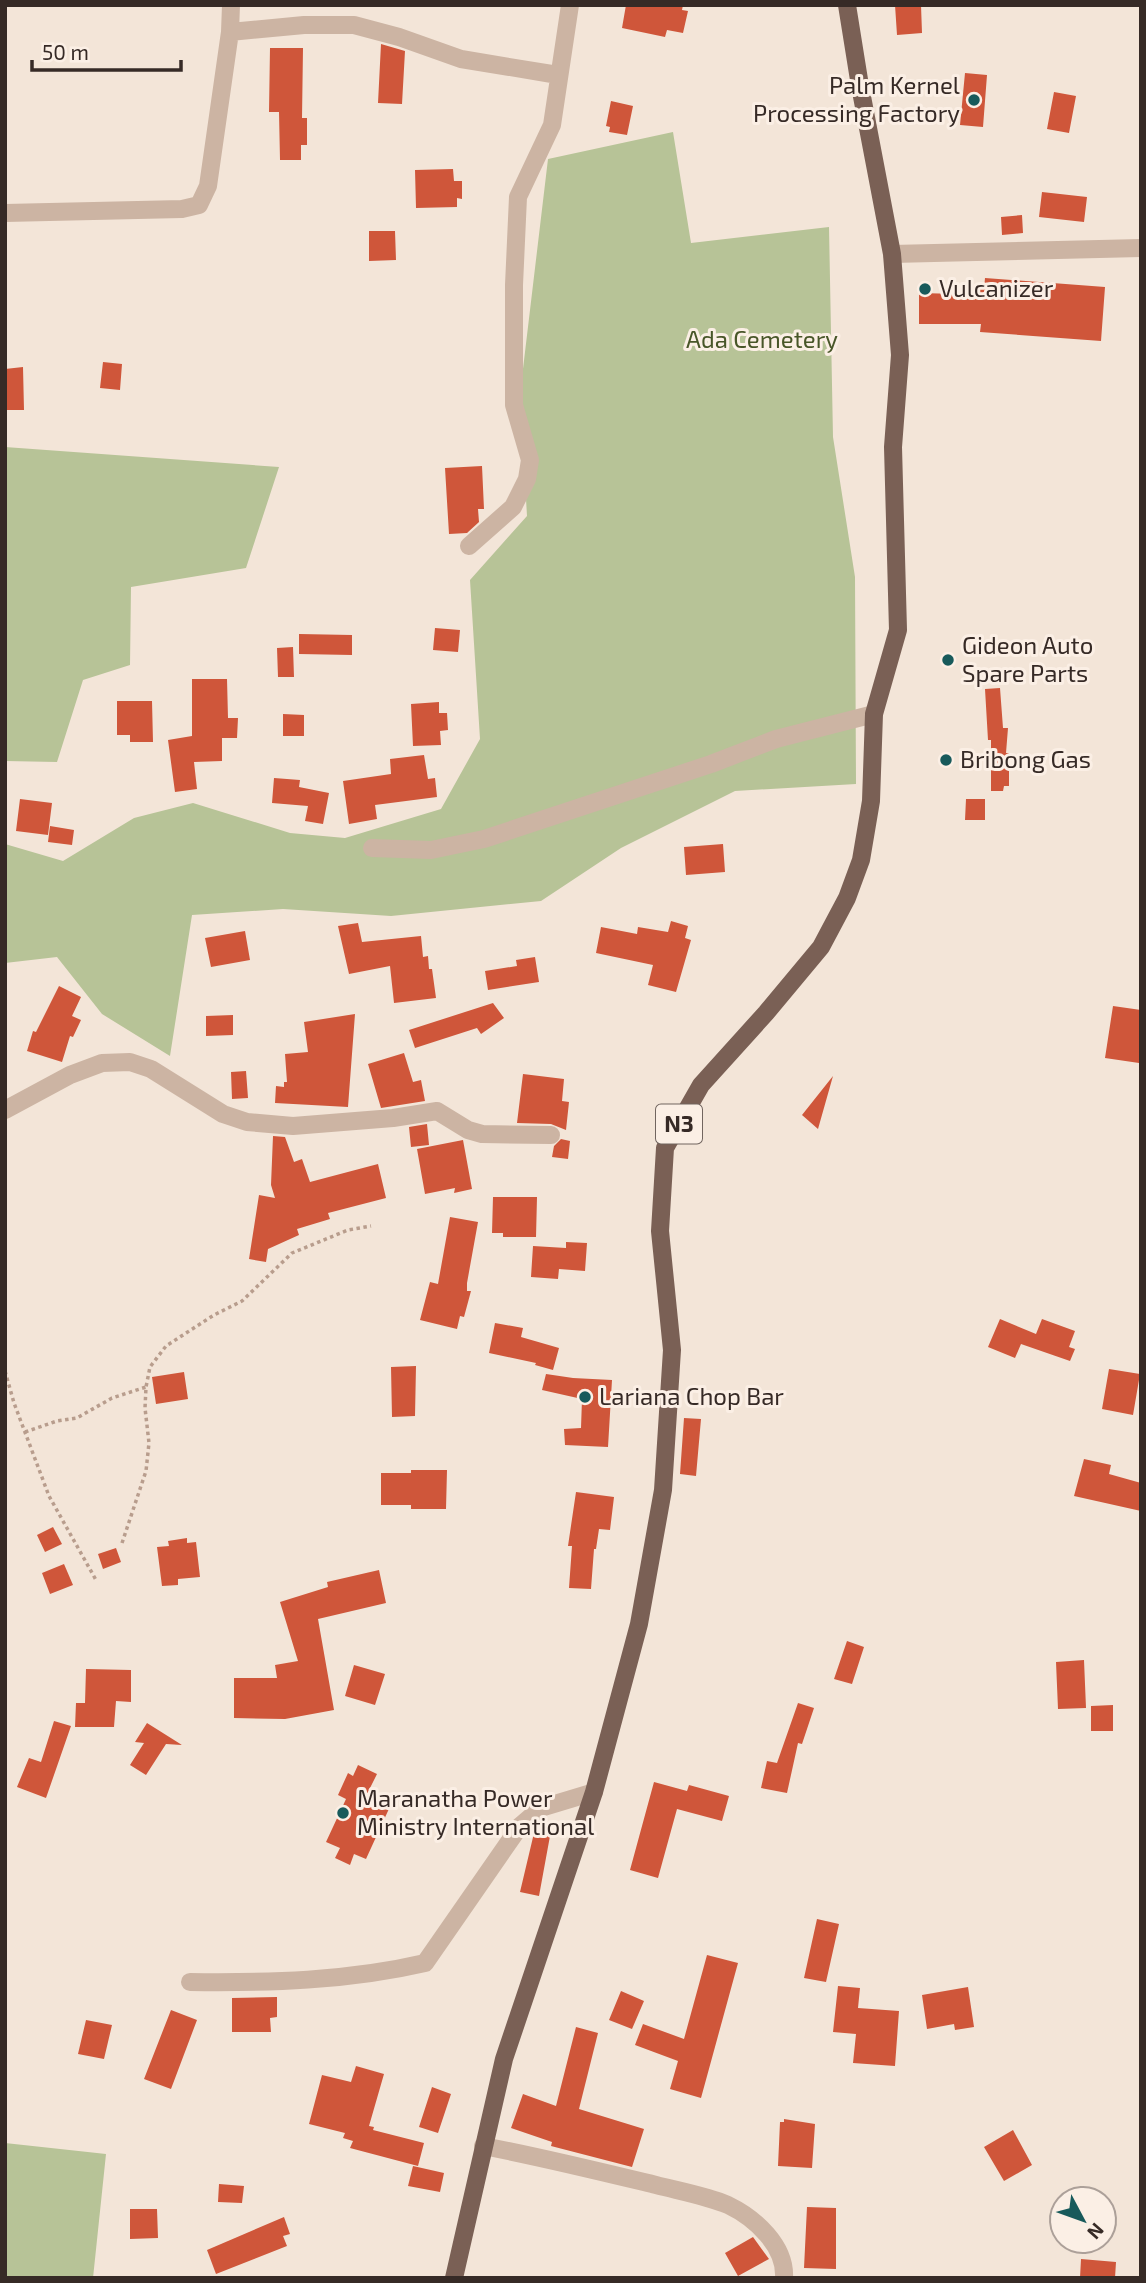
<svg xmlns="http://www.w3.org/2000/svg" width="1146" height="2283" viewBox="0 0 1146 2283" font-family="'Exo 2',sans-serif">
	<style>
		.green { fill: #b7c397 }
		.building { fill: #cf563a }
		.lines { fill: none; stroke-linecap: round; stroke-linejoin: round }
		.path { stroke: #b89d8d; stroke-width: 3.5; stroke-dasharray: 3.5 3.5; stroke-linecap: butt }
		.minor { stroke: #ccb4a3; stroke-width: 18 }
		.primary { stroke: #7a6055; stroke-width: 18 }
		.poi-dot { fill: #185a5b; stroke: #fbefe5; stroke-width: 2.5 }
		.labels { text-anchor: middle; stroke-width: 6; stroke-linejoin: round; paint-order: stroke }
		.shield { fill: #fbefe5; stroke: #71655f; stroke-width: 2 }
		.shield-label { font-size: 23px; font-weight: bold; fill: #362a26 }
		.poi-label { font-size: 24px; fill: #362a26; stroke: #fbefe5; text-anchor: start }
		.park-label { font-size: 24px; fill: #485628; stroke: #fbefe5 }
	</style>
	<rect width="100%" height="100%" fill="#f3e5d8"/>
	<path class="green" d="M673 132 691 243 829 227 833 437 855 577 856 784 735 791 621 848 541 901 391 916 283 909 192 915 170 1056 102 1014 57 957 5 963V844L63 861 134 818 193 803 290 833 345 838 441 809 480 739 470 580 527 516 520 394 548 159Z
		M5 447 279 467 246 568 131 587 130 665 83 680 57 762 5 761Z
		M5 2143 106 2154 93 2278H5Z"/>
	<path class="building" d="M626 5H683L682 10 688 11 683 33 667 30 665 37 622 28Z
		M895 5H921L922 33 897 35Z
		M381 44 405 51 402 104 378 103Z
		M270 48H303L302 118H307V145H301V160H280L279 112H269Z
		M965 73 987 75 983 127 960 125Z
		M1054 92 1076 96 1069 133 1047 129Z
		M611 101 633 106 627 135 609 132 610 127 606 126Z
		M453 169 454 181H462V199L457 198V207L416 208 415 170Z
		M1042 192 1087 197 1084 222 1039 217Z
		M1022 215 1023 233 1002 235 1001 217Z
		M369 231H395L396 260 369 261Z
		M985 278 1105 287 1101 341 980 332 981 324H919V293L959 294V289H984Z
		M103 362 122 364 120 390 100 388Z
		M23 367 24 410H5V369Z
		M482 466 484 509H478L479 522 467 533 449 534 445 468Z
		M435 628 460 630 458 652 433 650Z
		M299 634 352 635V655L299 654Z
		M293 647 294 677H278L277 648Z
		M192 679H227L228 718H238L237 738H222V761L194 762 197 789 175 792 168 740 192 736Z
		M1000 688 1003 728H1008L1006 753H1009V786H1004L1003 791H991V740H988L985 689Z
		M117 701H152L153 742H130V735H117Z
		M439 702V713H447L448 730 440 731 441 745 413 746 411 704Z
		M283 714 304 715V736H283Z
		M424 755 428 779 435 778 437 797 375 805 377 819 349 824 343 781 391 774 390 759Z
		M274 778 300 780 299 787 329 793 323 824 305 821 308 806 272 803Z
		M20 799 52 803 48 835 16 831Z
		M966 799H985V820H965Z
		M50 826 74 830 72 845 48 842Z
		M723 844 725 872 686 875 684 847Z
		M671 921 688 926 685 938 691 940 676 992 648 985 653 965 596 953 601 927 637 934 638 927 668 932Z
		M358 923 362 942 421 936 423 957 428 956 429 969H432L436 998 394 1003 390 966 349 974 338 926Z
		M245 931 250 960 211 967 205 938Z
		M535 957 539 982 488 990 485 971 517 966 516 960Z
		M59 986 81 997 72 1016 81 1020 73 1037 70 1036 62 1062 27 1051 33 1031 36 1032Z
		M493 1003 504 1018 481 1034 477 1028 415 1048 409 1030Z
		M1113 1006 1141 1010 1139 1063 1105 1058Z
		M355 1014 348 1107 275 1103 276 1086 284 1087V1082H287L285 1054 308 1052 304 1022Z
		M233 1015V1035L206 1036V1016Z
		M404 1053 413 1082 421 1080 425 1101 381 1108 368 1064Z
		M246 1071 248 1098 232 1099 231 1072Z
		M523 1074 564 1079 562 1101 569 1102 566 1130 551 1124 517 1123Z
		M833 1076 818 1129 802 1115Z
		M427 1124 429 1145 411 1147 409 1127Z
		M273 1136 285 1137 294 1162 302 1159 310 1182 378 1164 386 1198 332 1212 328 1213 330 1219 297 1229 299 1235 268 1249 266 1262 249 1259 259 1195 275 1198 271 1185Z
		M561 1139 570 1141 568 1159 552 1157 554 1146Z
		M463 1140 472 1189 454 1193 455 1188 425 1194 417 1149Z
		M493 1197H537L536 1237H503V1233H492Z
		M450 1217 478 1222 467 1283V1291H471L464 1317 460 1316 457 1329 420 1320 430 1282 438 1284Z
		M566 1242 587 1243 585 1271 559 1269 558 1279 531 1277 533 1246 566 1248Z
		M1000 1319 1036 1334 1042 1319 1075 1331 1069 1347 1075 1349 1070 1361 1021 1344 1015 1358 988 1347Z
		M495 1323 523 1328 521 1337 559 1348 553 1370 535 1365 536 1363 489 1353Z
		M416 1366 415 1416 392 1417 391 1367Z
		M1109 1369 1140 1374 1133 1415 1102 1409Z
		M184 1372 188 1399 156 1404 152 1377Z
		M546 1374 573 1378 612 1380 608 1447 565 1445 564 1429 581 1428 582 1399 542 1390Z
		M684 1418 701 1419 696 1476 680 1474Z
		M1084 1459 1111 1465 1109 1474 1141 1483V1511L1074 1496Z
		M411 1470H447L446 1509H411V1505H381V1473H411Z
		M576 1492 614 1497 610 1530 599 1529 596 1549H594L591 1589 569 1588 572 1546H568Z
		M53 1527 62 1544 45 1552 37 1535Z
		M187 1538V1543L196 1542 200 1577 178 1579V1585L162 1586 157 1547 169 1546 168 1541Z
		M116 1548 121 1562 103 1569 98 1554Z
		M64 1564 73 1585 50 1594 42 1573Z
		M379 1570 386 1603 318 1619 334 1710 285 1719 234 1718V1678H277L275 1665 298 1661 280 1602 328 1587 327 1582Z
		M847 1641 864 1647 852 1684 834 1679Z
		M1084 1660 1086 1708 1058 1709 1056 1662Z
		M354 1665 385 1674 375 1705 345 1696Z
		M86 1669 131 1670V1702L116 1701 114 1727H75L76 1703H85Z
		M798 1703 814 1708 802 1744 798 1743 787 1793 761 1788 767 1761 777 1763Z
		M1113 1705V1731H1091V1706Z
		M54 1721 71 1726 46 1798 17 1787 29 1758 41 1762Z
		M147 1723 182 1745 166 1744 146 1775 130 1765 144 1743 135 1742Z
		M358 1765 377 1774 369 1790 393 1800 366 1859 354 1854 350 1865 335 1858 340 1848 326 1842 346 1799 338 1795 348 1773 353 1776Z
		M654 1782 687 1791 689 1785 729 1796 722 1821 677 1809 658 1878 630 1870Z
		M534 1833 550 1836 539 1896 520 1892Z
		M817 1919 839 1924 826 1982 804 1978Z
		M707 1955 738 1963 701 2098 670 2089 678 2061 635 2045 643 2024 684 2039Z
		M838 1986 860 1988 858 2008 899 2011 895 2066 853 2063 856 2034 833 2032Z
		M968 1987 974 2027 955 2030 954 2024 927 2029 922 1995Z
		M621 1991 644 2001 632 2029 609 2020Z
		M277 1997V2017L270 2018 271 2032H232V1998Z
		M171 2010 197 2020 171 2089 144 2079Z
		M86 2020 112 2025 104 2059 78 2054Z
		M576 2027 598 2033 579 2109 644 2129 632 2167 551 2146 552 2142 511 2128 523 2094 556 2106Z
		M356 2066 384 2074 369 2126 374 2127 373 2130 424 2143 418 2166 350 2148 353 2141 343 2138 345 2133 309 2124 322 2075 351 2082Z
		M432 2087 451 2094 438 2133 419 2127Z
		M784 2119 815 2124 812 2168 778 2166 780 2122H784Z
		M1013 2130 1032 2165 1004 2181 984 2147Z
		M413 2166 444 2173 440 2192 408 2186Z
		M219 2184 244 2186 242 2203 218 2202Z
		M807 2207 836 2208V2269L804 2268Z
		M130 2209H157L158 2238 130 2239Z
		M284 2217 290 2234 283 2236 287 2246 216 2274 207 2250Z
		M753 2237 769 2259 738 2276 725 2253Z
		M1081 2259 1116 2262 1115 2278H1080Z"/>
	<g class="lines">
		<path class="path" d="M5 1371 14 1403 49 1496 96 1580
			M25 1432 57 1421 77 1418 112 1398 146 1387
			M122 1543 146 1471 149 1443 145 1408 146 1387 150 1367 166 1346 214 1315 242 1301 292 1253 348 1230 371 1226"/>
		<path class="minor" d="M230 32 304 25H354L399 37 461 59 558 75
			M5 213 182 209 199 205 208 186 230 32 231 5
			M892 254 1141 248
			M469 546 513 507 527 479 530 460 514 405V285L518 197 552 125 570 5
			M372 848 431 850 484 839 711 764 776 739 874 714
			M5 1110 70 1075 102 1063 130 1062 151 1069 223 1114 247 1122 293 1126 393 1118 437 1111 468 1130 482 1134 551 1135
			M190 1982C268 1983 348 1981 425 1963L520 1826 541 1808 594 1792
			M483 2146C541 2157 598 2171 656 2185 679 2191 707 2196 728 2205 755 2218 786 2246 784 2278"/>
		<path class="primary" d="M454 2278 504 2059 594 1792 639 1624 663 1490 672 1350 660 1231 665 1148 701 1085 766 1013 821 947 847 898 861 860 871 801 874 714 898 630 893 447 900 355 892 254 860 86 847 5"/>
	</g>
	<g class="poi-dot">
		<circle cx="974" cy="100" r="7"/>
		<circle cx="925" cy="289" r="7"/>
		<circle cx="948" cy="660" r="7"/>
		<circle cx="946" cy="760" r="7"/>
		<circle cx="585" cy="1397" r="7"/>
		<circle cx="343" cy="1813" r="7"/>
	</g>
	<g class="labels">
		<rect class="shield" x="656" y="1104.5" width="46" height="39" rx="5"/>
		<g class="shield-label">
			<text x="679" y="1132">N3</text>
		</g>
		<g class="poi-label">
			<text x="960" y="94" text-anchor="end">Palm Kernel<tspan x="960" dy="28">Processing Factory</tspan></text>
			<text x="939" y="297">Vulcanizer</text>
			<text x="962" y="654">Gideon Auto<tspan x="962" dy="28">Spare Parts</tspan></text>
			<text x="960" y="768">Bribong Gas</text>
			<text x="599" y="1405">Lariana Chop Bar</text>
			<text x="357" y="1807">Maranatha Power<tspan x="357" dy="28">Ministry International</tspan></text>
		</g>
		<g class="park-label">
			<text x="762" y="348">Ada Cemetery</text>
		</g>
	</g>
	<rect width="1146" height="2283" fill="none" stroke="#362a26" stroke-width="14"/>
	<g transform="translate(1083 2220) rotate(131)"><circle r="33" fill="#fbefe5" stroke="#aca099" stroke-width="2"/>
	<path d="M0-5L12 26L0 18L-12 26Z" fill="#185a5b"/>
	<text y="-10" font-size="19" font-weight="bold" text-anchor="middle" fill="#362a26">N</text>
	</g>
	<path d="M32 60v10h149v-10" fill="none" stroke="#362a26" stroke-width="3.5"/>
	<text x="42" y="60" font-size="21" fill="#362a26" stroke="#fbefe5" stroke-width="5" paint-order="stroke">50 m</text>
</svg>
